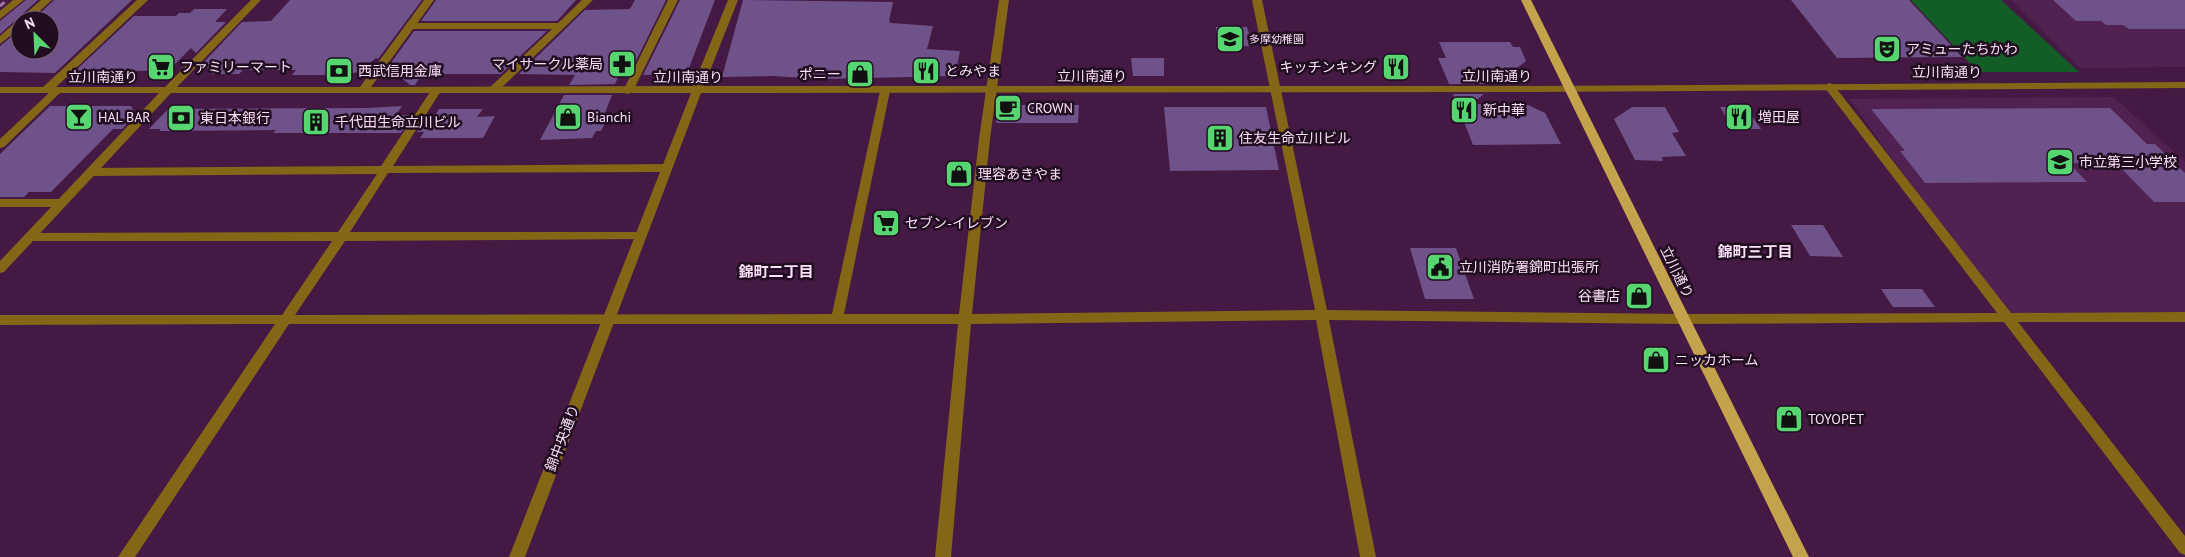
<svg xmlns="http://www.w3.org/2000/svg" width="2185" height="557" viewBox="0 0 2185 557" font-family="'PT Sans','Noto Sans JP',sans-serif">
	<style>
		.built { fill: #512151 }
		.green { fill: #125e26 }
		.building { fill: #6f5289 }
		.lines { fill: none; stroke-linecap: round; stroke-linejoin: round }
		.pedestrian { fill: #836616; fill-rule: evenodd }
		.minor { fill: #836616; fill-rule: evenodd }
		.tertiary { fill: #836616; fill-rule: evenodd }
		.primary { fill: #c5a34c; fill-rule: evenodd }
		.rail { stroke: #9f7c9f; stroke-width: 3; stroke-dasharray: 6 3; stroke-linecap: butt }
		.labels { text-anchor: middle; stroke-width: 5; stroke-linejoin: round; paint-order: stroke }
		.far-poi-label { font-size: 11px; fill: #fadff9; stroke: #200d20; text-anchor: start }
		.poi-label { font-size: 14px; fill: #fadff9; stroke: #200d20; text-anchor: start }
		.street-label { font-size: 14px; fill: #fadff9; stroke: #200d20 }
		.neighbourhood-label { font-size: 15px; font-weight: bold; fill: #fadff9; stroke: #200d20 }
	</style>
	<rect width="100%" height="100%" fill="#441944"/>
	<path class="built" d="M2011 0H2185V67L2080 68Z
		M2114 97 2185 162V312L2007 317 1849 99Z"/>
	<path class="green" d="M1911 0H2001L2079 72H1978Z"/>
	<path class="building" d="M26 0H38L0 34V21Z
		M54 0H132L55 73 0 72V46L20 30V50H50V20H33Z
		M290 0H422L378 59 376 58 359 72 344 75H292L296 70H243L239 74H212L203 63 242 22 271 21Z
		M436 0H576L557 21H421Z
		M635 0H666L629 75H619L615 84 569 85 575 75 519 74 585 10 630 9Z
		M680 0H715L689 68 674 74 643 75Z
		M743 0 893 2 889 21 891 23 933 26 927 49 960 51 955 76 822 79 772 76 722 77Z
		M1791 0H1909L1962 57 1837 58Z
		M2053 0H2185V29H2129L2123 25H2106L2101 21H2076Z
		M194 9H227L215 22H226L196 53 191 48 169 70 73 73 134 16H176L179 13H190Z
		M1216 27H1247L1252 46 1218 47Z
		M414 31H547L501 74H422L415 85H410L388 67Z
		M1439 42H1510L1513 47H1520L1526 61 1497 84H1449L1438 58H1446Z
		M1131 58H1164V76H1133Z
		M1453 94H1484L1471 104 1528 105 1545 113 1561 144 1473 145Z
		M564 95H612L605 113H610L601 131H596L592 138 540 140Z
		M998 105H1079L1078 123H996Z
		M50 106H131L136 115 122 129H113L51 192H29L24 197H0V154Z
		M402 106 396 115H412L401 133H273L276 130 159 131 161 129H149L168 109 368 108Z
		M1164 107H1266L1279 170 1170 171Z
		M1632 107H1665L1679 132 1672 133 1686 156 1662 157 1663 161 1635 160 1614 119Z
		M1720 107H1746L1761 129H1733Z
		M2110 108 2147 144H2155L2185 173V202H2154L2117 164 2069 163 2087 182 1925 183 1900 151H1905L1871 109Z
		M439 109H483L477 117 495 116 483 138H420L424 132H417L428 115H435Z
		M1791 225H1823L1843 257 1810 256Z
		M1410 248H1456L1474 299H1425Z
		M1881 289H1922L1935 307H1893Z"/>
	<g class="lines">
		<path class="pedestrian" d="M41 0H52L30 20H20V28L0 44V36Z"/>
		<path class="minor" d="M137 0H148L55 88H62L63 90 4 147 0 148V139L50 92H42V88Z
			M582 0H593L496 93H488V89L552 29H410L405 26 410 23H558Z
			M668 0H678L633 91 628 94 624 93 623 91Z
			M999 0H1009L990 139 972 314 1315 310 1252 0H1262L1327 310 1683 314 1997 313 1825 88 1824 86 1829 83 1833 84 2011 313 2185 312V322H2018L2185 536V555L2180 553 2004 322 1683 324 1329 320 1376 557H1360L1316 320 971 324 951 557H935L958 324H289L135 557H118L275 324 0 325V315H282L332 241H30L24 237 30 233 338 232 377 174 90 176 84 172 90 168 381 166 432 89 436 88 441 91 393 166 665 164 671 168 665 172 388 173 350 232H639L643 233 645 236 643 239 345 241 295 315 832 314 880 91 885 88 890 91 844 314H959L979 139Z
			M0 199H61L67 203 61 207H0Z"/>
		<path class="tertiary" d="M13 0H24L0 19V11Z
			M251 0H261L177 87H360L424 0H434L371 87 693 86 728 0H738L704 86H1533L2185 82V88L1533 92 701 93 525 557H509L691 93H171L4 272 0 273V261L159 93H0V87H165Z"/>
		<path class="primary" d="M1521 0H1531L1809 557H1793Z"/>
		<path class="rail" d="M0 6 7 0"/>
	</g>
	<defs>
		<g id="school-square" transform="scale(1.4375)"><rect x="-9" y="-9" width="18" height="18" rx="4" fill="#57d570" stroke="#200d20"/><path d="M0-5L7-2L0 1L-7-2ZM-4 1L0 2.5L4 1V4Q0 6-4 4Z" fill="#111"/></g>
		<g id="theatre-square" transform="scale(1.4375)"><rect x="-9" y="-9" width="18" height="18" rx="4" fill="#57d570" stroke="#200d20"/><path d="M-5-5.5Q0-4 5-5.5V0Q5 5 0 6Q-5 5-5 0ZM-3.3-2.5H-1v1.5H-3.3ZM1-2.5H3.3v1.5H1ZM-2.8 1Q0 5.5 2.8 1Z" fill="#111"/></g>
		<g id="pharmacy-square" transform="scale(1.4375)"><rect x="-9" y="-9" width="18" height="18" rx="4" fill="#57d570" stroke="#200d20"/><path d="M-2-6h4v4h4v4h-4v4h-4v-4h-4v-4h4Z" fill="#111"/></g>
		<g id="supermarket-square" transform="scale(1.4375)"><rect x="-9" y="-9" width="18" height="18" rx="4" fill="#57d570" stroke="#200d20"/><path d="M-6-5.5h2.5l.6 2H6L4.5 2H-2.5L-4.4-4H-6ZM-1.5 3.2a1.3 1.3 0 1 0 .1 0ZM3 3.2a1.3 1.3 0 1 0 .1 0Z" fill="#111"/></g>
		<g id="restaurant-square" transform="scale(1.4375)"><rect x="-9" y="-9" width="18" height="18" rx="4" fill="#57d570" stroke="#200d20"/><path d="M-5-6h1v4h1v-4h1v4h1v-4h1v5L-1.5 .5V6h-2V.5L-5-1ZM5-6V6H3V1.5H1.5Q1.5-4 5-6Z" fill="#111"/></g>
		<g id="bank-square" transform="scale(1.4375)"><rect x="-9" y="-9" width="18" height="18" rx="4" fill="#57d570" stroke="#200d20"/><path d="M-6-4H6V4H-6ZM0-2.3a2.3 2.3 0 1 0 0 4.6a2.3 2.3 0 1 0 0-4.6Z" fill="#111"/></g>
		<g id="shop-square" transform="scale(1.4375)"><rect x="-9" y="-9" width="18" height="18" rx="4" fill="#57d570" stroke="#200d20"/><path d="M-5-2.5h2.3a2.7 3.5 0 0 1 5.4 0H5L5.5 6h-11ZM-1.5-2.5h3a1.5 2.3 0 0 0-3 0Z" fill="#111"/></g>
		<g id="cafe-square" transform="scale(1.4375)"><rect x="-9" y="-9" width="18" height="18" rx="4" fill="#57d570" stroke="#200d20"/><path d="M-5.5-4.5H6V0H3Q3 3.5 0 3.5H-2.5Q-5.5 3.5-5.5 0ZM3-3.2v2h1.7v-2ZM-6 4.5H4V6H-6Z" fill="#111"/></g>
		<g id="bar-square" transform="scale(1.4375)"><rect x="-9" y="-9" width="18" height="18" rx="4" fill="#57d570" stroke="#200d20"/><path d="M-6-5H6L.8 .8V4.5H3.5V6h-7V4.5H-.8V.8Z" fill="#111"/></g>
		<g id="building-square" transform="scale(1.4375)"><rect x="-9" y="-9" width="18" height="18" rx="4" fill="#57d570" stroke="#200d20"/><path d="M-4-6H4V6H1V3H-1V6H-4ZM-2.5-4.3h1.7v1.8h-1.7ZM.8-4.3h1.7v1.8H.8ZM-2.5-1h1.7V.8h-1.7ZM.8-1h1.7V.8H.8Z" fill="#111"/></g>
		<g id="civic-square" transform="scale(1.4375)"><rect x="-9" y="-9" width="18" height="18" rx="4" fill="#57d570" stroke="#200d20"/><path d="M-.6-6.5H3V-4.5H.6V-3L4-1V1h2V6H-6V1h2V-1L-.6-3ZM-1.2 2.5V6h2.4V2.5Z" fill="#111"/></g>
	</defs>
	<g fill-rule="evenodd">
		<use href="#school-square" x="1230" y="39"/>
		<use href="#theatre-square" x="1887" y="49"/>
		<use href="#pharmacy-square" x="622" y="64"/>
		<use href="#supermarket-square" x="161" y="67"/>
		<use href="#restaurant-square" x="1396" y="67"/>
		<use href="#bank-square" x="339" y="71"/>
		<use href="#restaurant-square" x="926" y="71"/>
		<use href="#shop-square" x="860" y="74"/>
		<use href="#cafe-square" x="1008" y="108"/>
		<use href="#restaurant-square" x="1464" y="110"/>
		<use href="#bar-square" x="79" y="117"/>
		<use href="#shop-square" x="568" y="117"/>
		<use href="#restaurant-square" x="1739" y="117"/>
		<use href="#bank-square" x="181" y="118"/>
		<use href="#building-square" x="316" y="122"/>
		<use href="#building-square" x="1220" y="138"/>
		<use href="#school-square" x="2060" y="162"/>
		<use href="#shop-square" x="959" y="174"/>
		<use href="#supermarket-square" x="886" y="223"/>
		<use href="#civic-square" x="1440" y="267"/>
		<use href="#shop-square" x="1639" y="296"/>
		<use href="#shop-square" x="1656" y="360"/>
		<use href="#shop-square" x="1789" y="419"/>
	</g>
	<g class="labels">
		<g class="far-poi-label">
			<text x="1249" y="43">多摩幼稚園</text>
		</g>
		<g class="poi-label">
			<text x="1906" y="54">アミューたちかわ</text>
			<text x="603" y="69" text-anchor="end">マイサークル薬局</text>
			<text x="180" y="72">ファミリーマート</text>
			<text x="1377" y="72" text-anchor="end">キッチンキング</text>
			<text x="358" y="76">西武信用金庫</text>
			<text x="945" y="76">とみやま</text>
			<text x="841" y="79" text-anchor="end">ポニー</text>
			<text x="1027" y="113">CROWN</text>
			<text x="1483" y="115">新中華</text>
			<text x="98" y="122">HAL BAR</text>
			<text x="587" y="122">Bianchi</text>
			<text x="1758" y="122">増田屋</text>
			<text x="200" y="123">東日本銀行</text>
			<text x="335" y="127">千代田生命立川ビル</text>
			<text x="1239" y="143">住友生命立川ビル</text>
			<text x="2079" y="167">市立第三小学校</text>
			<text x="978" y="179">理容あきやま</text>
			<text x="905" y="228">セブン-イレブン</text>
			<text x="1459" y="272">立川消防署錦町出張所</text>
			<text x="1620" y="301" text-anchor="end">谷書店</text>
			<text x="1675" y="365">ニッカホーム</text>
			<text x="1808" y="424">TOYOPET</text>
		</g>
		<g class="street-label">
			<text x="1947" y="77">立川南通り</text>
			<text x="1092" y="81">立川南通り</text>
			<text x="1497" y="81">立川南通り</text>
			<text x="103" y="82">立川南通り</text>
			<text x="688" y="82">立川南通り</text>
			<text transform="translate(1677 272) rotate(64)" y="5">立川通り</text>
			<text transform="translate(562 438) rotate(-69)" y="5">錦中央通り</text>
		</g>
		<g class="neighbourhood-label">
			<text x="1755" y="257">錦町三丁目</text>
			<text x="776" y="277">錦町二丁目</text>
		</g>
	</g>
	<g transform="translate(35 35) rotate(336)"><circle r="24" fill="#200d20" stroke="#776177"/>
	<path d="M0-4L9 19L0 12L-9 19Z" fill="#57d570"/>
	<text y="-8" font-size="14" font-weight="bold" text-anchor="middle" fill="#fadff9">N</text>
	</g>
</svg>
